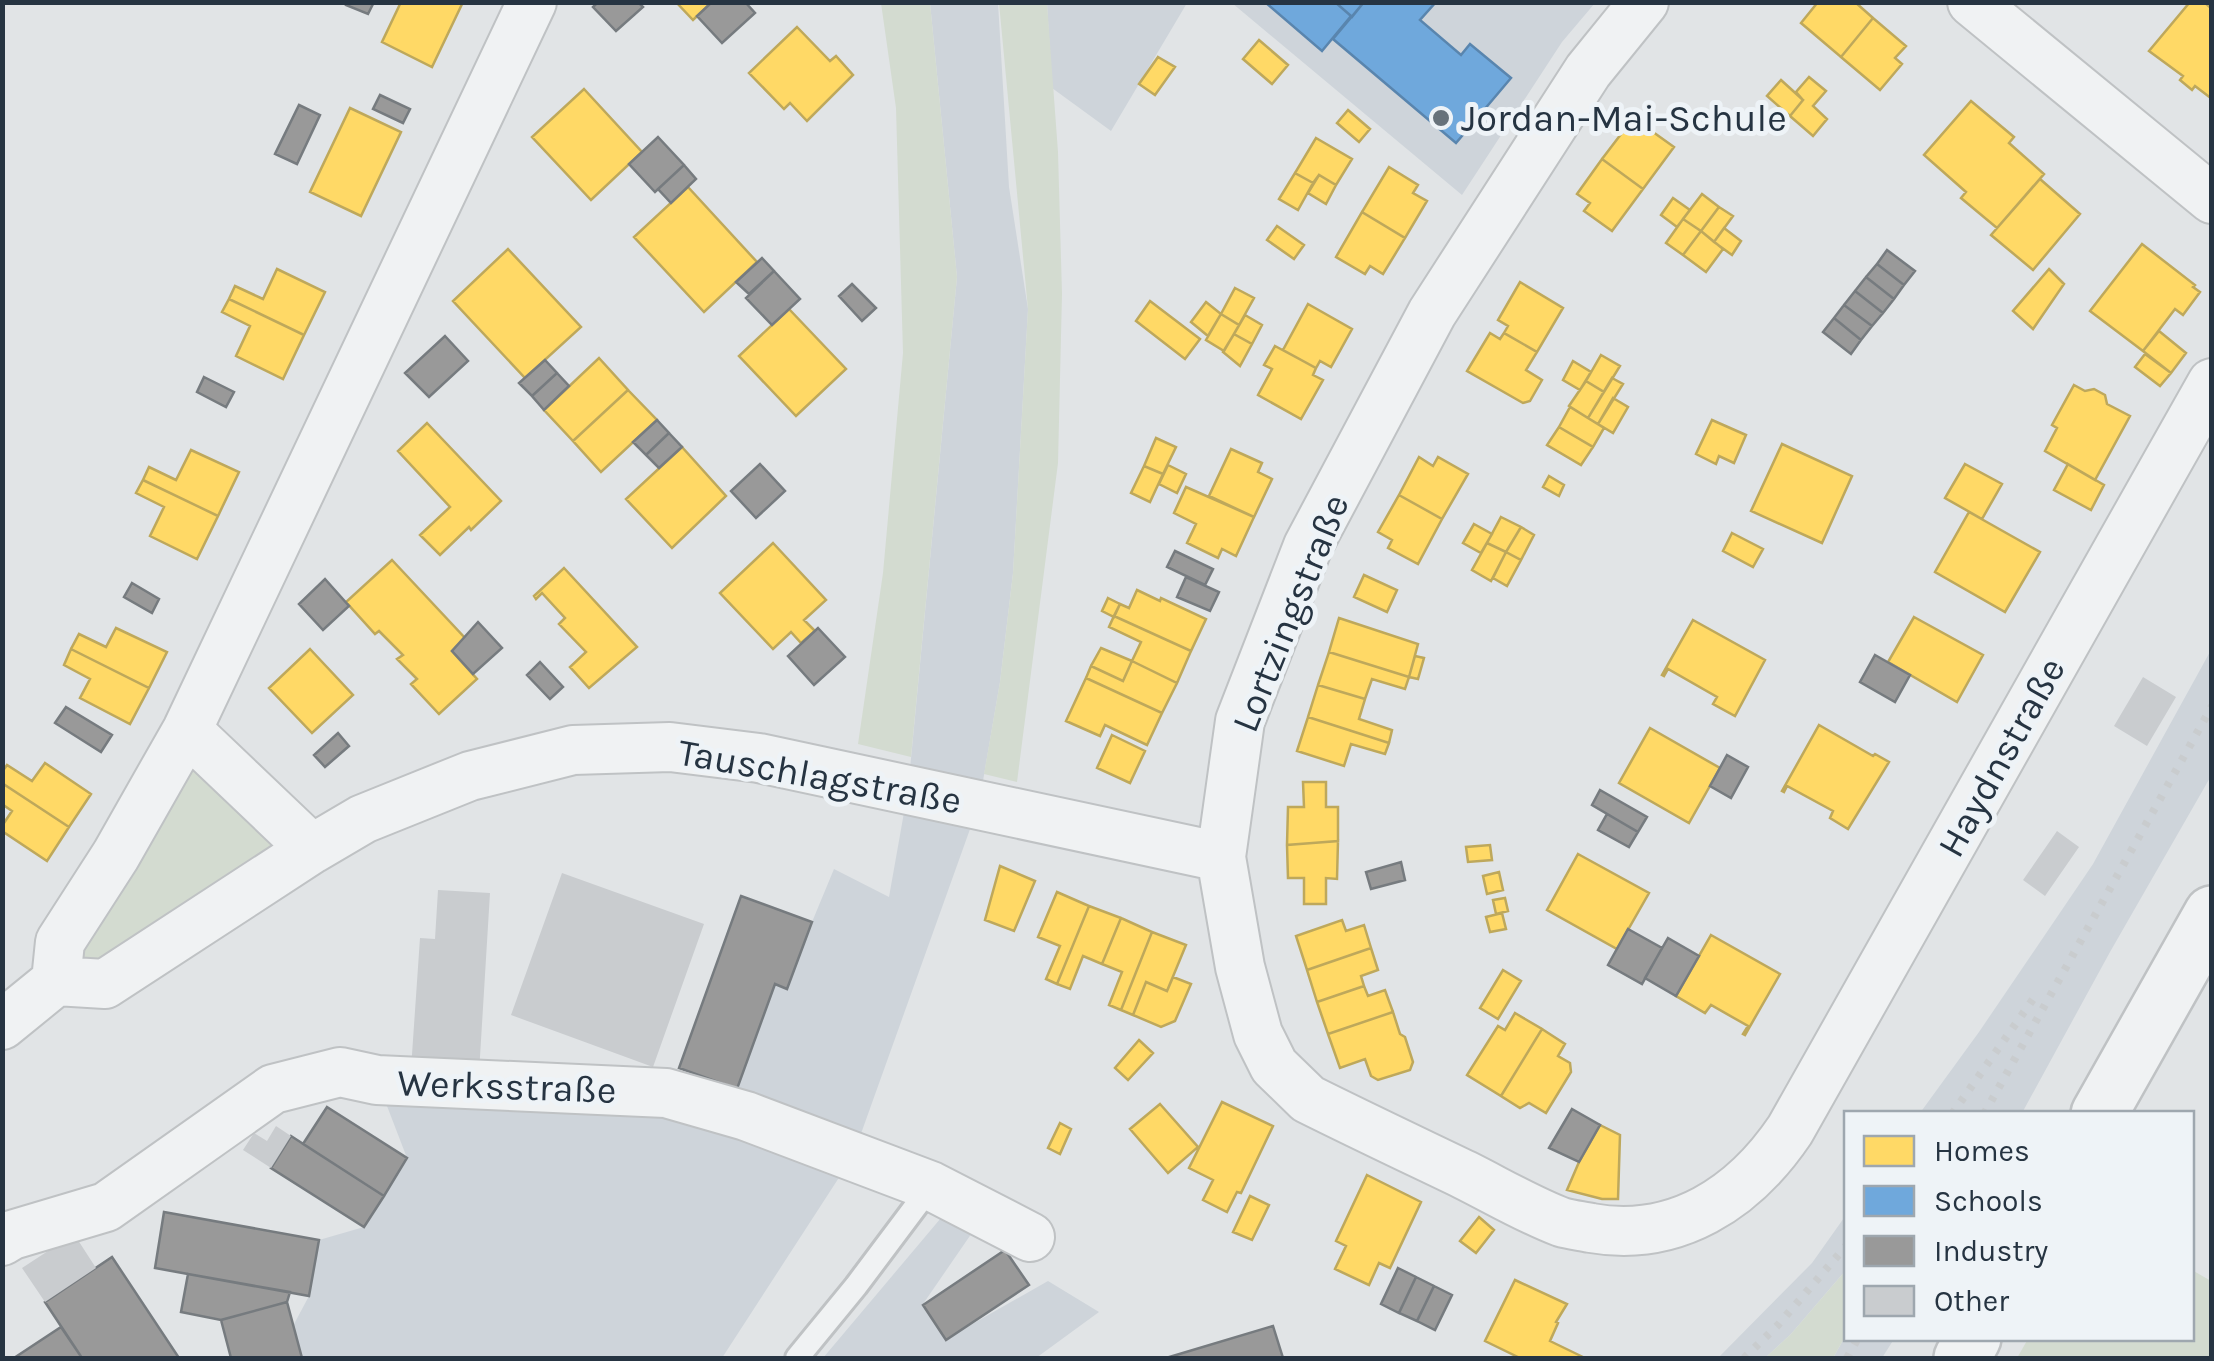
<svg xmlns="http://www.w3.org/2000/svg" width="2214" height="1361" viewBox="0 0 2214 1361" font-family="Karla,sans-serif">
	<style>
		.built { fill: #ced4da }
		.green { fill: #d3dbd0 }
		.homes { fill: #ffd966; stroke: #bea85b; stroke-width: 2.5 }
		.schools { fill: #6fa8dc; stroke: #5985ae; stroke-width: 2.5 }
		.industry { fill: #999; stroke: #767b7f; stroke-width: 2.5 }
		.building { fill: #c9cccf }
		.lines { fill: none; stroke-linecap: round; stroke-linejoin: round }
		.service-casing { stroke: #bfc2c4; stroke-width: 28 }
		.minor-casing { stroke: #bfc2c4; stroke-width: 52 }
		.tertiary-casing { stroke: #bfc2c4; stroke-width: 60 }
		.service { stroke: #f0f2f3; stroke-width: 22 }
		.minor { stroke: #f0f2f3; stroke-width: 48 }
		.tertiary { stroke: #f0f2f3; stroke-width: 55 }
		.rail { stroke: #c9ccce; stroke-width: 8; stroke-dasharray: 5 10; stroke-linecap: butt }
		.poi-dot { fill: #67727b; stroke: #eef3f7; stroke-width: 4 }
		.labels { text-anchor: middle; stroke-width: 10; stroke-linejoin: round; paint-order: stroke }
		.poi-label { font-size: 38px; fill: #263442; stroke: #eef3f7; text-anchor: start }
		.street-label { font-size: 38px; fill: #263442; stroke: #eef3f7 }
	</style>
	<rect width="100%" height="100%" fill="#e1e4e6"/>
	<path class="built" d="M930 3H998L1009 187 1028 309 1013 573 1000 682 979 804 853 1156 722 1358H302L293 1326 309 1296 319 1240 364 1227 407 1158 377 1080 729 1111 775 984 787 988 812 922 834 869 889 897 908 790 957 277Z
		M1047 3H1187L1111 131 1052 88Z
		M1232 3H1595L1562 42 1462 195Z
		M2211 650V776L2110 952 2022 1113H1920L1979 1032 2093 864Z
		M946 1212 976 1227 923 1304 946 1339 1048 1281 1099 1312 1036 1358H823Z
		M1846 1215V1270L1791 1334 1765 1358H1718L1812 1263Z
		M1846 1335V1338L1894 1339 1882 1358H1833Z"/>
	<path class="green" d="M881 3H930L957 277 911 757 858 744 883 573 903 353 896 108Z
		M999 3H1047L1058 152 1062 294 1058 463 1017 782 984 774 1000 682 1013 573 1028 309Z
		M199 769 273 843 272 850 104 962 86 960 82 955 81 935 186 770Z
		M1846 1270V1335L1833 1358H1765L1791 1334Z
		M2192 1270 2211 1281V1358H2017L2028 1339 2192 1338Z"/>
	<path class="homes" d="M401 2H463L432 67 382 42Z
		M676 2H712L693 20Z
		M1818 2H1855L1873 18 1841 57 1801 23Z
		M2190 2H2204L2212 9V99L2195 86 2192 90 2180 80 2183 76 2149 51Z
		M1873 18 1906 46 1895 58 1902 64 1880 90 1841 57Z
		M797 27 830 61 836 56 853 75 807 121 790 103 784 109 749 73Z
		M1259 40 1288 65 1272 84 1243 59Z
		M1158 57 1175 67 1155 95 1139 84Z
		M1809 77 1826 91 1813 106 1827 119 1813 136 1790 116 1803 100 1796 92Z
		M1781 80 1803 100 1790 116 1767 96Z
		M584 89 642 152 591 200 532 137Z
		M1971 101 2014 137 2009 143 2044 174 1997 228 1961 198 1966 192 1924 155Z
		M350 108 401 132 361 216 310 192Z
		M1348 110 1370 129 1359 142 1337 123Z
		M1628 125 1641 134 1646 127 1674 147 1643 189 1602 159Z
		M1316 138 1352 159 1336 185 1319 175 1313 183 1295 173Z
		M1602 159 1643 189 1612 231 1584 211 1590 203 1577 194Z
		M1389 167 1418 185 1413 193 1427 201 1405 238 1362 212Z
		M1295 173 1313 183 1298 210 1279 199Z
		M1319 175 1336 185 1326 204 1308 193Z
		M2040 179 2080 214 2033 270 1991 235Z
		M688 187 757 262 704 312 634 237Z
		M1702 194 1719 207 1701 231 1683 219Z
		M1673 198 1690 210 1677 227 1661 215Z
		M1719 207 1733 216 1714 242 1701 231Z
		M1362 212 1405 238 1383 274 1370 266 1365 274 1336 257Z
		M1683 219 1701 231 1683 255 1666 243Z
		M1277 226 1304 245 1294 259 1267 240Z
		M1724 228 1741 241 1732 255 1714 242Z
		M1701 231 1723 249 1706 272 1683 255Z
		M2142 244 2195 285 2193 287 2200 292 2183 315 2175 309 2143 351 2090 311Z
		M508 249 581 327 525 378 453 301Z
		M277 269 325 292 304 335 229 299 235 286 263 299Z
		M2049 269 2064 284 2033 329 2013 311Z
		M1520 282 1563 308 1537 352 1504 333 1508 326 1498 320Z
		M1235 288 1254 298 1239 325 1221 314Z
		M229 299 304 335 283 379 236 356 250 326 222 312Z
		M1150 301 1200 339 1185 359 1136 321Z
		M1206 302 1221 314 1208 336 1191 322Z
		M1308 304 1352 329 1331 367 1320 361 1316 368 1283 350Z
		M789 309 846 369 796 416 739 356Z
		M1221 314 1239 325 1224 351 1206 340Z
		M1245 315 1262 325 1252 344 1234 334Z
		M2159 331 2186 353 2171 373 2143 351Z
		M1490 333 1500 339 1504 333 1537 352 1526 370 1542 380 1530 401 1523 403 1467 371Z
		M1234 334 1252 344 1240 366 1223 352Z
		M1275 346 1316 368 1313 375 1323 380 1301 419 1258 395 1272 369 1264 365Z
		M2145 354 2171 373 2160 386 2135 367Z
		M1601 355 1620 366 1604 392 1586 381Z
		M599 358 628 390 573 441 544 410Z
		M1573 361 1591 372 1580 390 1563 380Z
		M1612 378 1623 384 1598 424 1588 418Z
		M1586 381 1604 392 1588 418 1569 406Z
		M2074 385 2085 391 2094 389 2105 395 2107 404 2130 416 2095 480 2045 451 2057 428 2052 425Z
		M628 390 657 420 601 472 573 441Z
		M1613 398 1628 407 1613 433 1598 424Z
		M1570 407 1604 428 1593 447 1559 427Z
		M1712 420 1746 435 1734 463 1719 456 1716 464 1696 454Z
		M427 423 501 501 471 530 469 527 440 555 420 535 450 507 398 451Z
		M1559 427 1593 447 1581 465 1547 445Z
		M1156 438 1176 447 1163 474 1144 466Z
		M1782 444 1852 476 1822 543 1751 511Z
		M682 447 726 496 672 548 626 499Z
		M1231 449 1262 463 1258 472 1272 479 1254 517 1209 496Z
		M191 450 239 472 218 516 143 480 149 467 176 480Z
		M1419 457 1433 466 1438 457 1468 474 1442 519 1399 495Z
		M1965 464 2002 484 1982 519 1945 498Z
		M2068 464 2104 485 2091 510 2054 490Z
		M1168 465 1186 474 1177 493 1159 484Z
		M1144 466 1163 474 1150 502 1131 493Z
		M1549 476 1564 485 1559 496 1543 487Z
		M143 480 218 516 197 559 150 536 164 507 136 493Z
		M1186 487 1254 517 1236 556 1222 549 1218 558 1187 543 1196 524 1174 513Z
		M1399 495 1442 519 1418 564 1388 548 1392 540 1378 532Z
		M1969 512 2040 552 2005 612 1935 572Z
		M1501 517 1521 527 1506 552 1487 543Z
		M1474 524 1492 534 1481 553 1463 543Z
		M1521 527 1534 535 1521 560 1506 552Z
		M1732 533 1763 549 1753 567 1723 551Z
		M773 543 826 600 804 620 815 631 801 643 791 632 773 649 720 593Z
		M1487 543 1506 552 1491 581 1472 570Z
		M1506 552 1521 560 1507 586 1493 578Z
		M392 560 465 638 452 651 477 679 439 714 411 684 417 679 397 659 403 655 379 631 375 634 346 602Z
		M564 568 637 647 589 688 570 667 586 652 559 624 565 618 542 593 536 599 534 596Z
		M1364 575 1397 590 1387 612 1354 597Z
		M1137 590 1160 601 1161 598 1206 619 1191 651 1114 616 1120 604 1129 608Z
		M1108 598 1120 604 1114 617 1102 611Z
		M1114 616 1191 651 1177 683 1132 661 1141 642 1109 627Z
		M1914 617 1983 655 1957 702 1888 662Z
		M1339 618 1418 644 1409 677 1329 652Z
		M1693 620 1765 660 1735 716 1713 704 1717 697 1668 669 1664 676 1662 675Z
		M116 628 167 652 149 688 71 649 79 634 106 647Z
		M1101 648 1132 661 1123 681 1091 666Z
		M71 649 149 688 130 724 80 698 90 679 64 665Z
		M310 649 353 695 312 733 269 688Z
		M1329 652 1409 677 1405 689 1372 679 1365 699 1318 685Z
		M1415 656 1424 658 1418 679 1409 677Z
		M1132 661 1177 683 1162 713 1086 678 1091 666 1123 681Z
		M1086 678 1162 713 1147 745 1105 725 1100 736 1066 721Z
		M1318 685 1365 699 1359 719 1392 730 1389 743 1308 717Z
		M1308 717 1389 743 1385 754 1351 744 1344 766 1297 751Z
		M1819 725 1873 756 1875 754 1889 762 1848 829 1830 818 1833 811 1787 786 1784 792 1782 791Z
		M1650 728 1720 768 1689 823 1619 783Z
		M1112 735 1145 751 1130 783 1097 768Z
		M45 763 91 794 69 827 2 783V772L7 765 32 781Z
		M1303 782H1326V807H1338V841L1287 845 1288 807H1304Z
		M2 783 69 827 47 861 2 831V826L12 811 2 804Z
		M1338 841 1337 879 1326 878V904H1304V878H1288L1287 845Z
		M1490 845 1492 860 1468 862 1466 847Z
		M1578 854 1649 893 1617 949 1547 910Z
		M1000 866 1035 881 1014 931 985 920Z
		M1499 872 1503 890 1487 894 1483 876Z
		M1057 892 1089 906 1057 984 1046 979 1060 946 1038 937Z
		M1505 898 1508 911 1496 914 1493 900Z
		M1089 906 1121 918 1102 964 1083 956 1070 989 1057 984Z
		M1502 913 1506 929 1490 932 1486 917Z
		M1121 918 1152 932 1121 1010 1109 1005 1122 972 1102 964Z
		M1342 920 1346 931 1364 925 1371 948 1307 970 1296 936Z
		M1152 932 1186 945 1167 991 1146 982 1133 1015 1121 1010Z
		M1711 935 1780 974 1745 1035 1743 1034 1748 1026 1711 1005 1705 1013 1676 996Z
		M1371 948 1378 970 1361 976 1364 986 1317 1002 1307 970Z
		M1503 970 1521 981 1498 1019 1480 1008Z
		M1173 977 1191 984 1175 1021 1161 1027 1133 1015 1146 982 1167 991Z
		M1364 986 1368 996 1385 990 1393 1012 1328 1034 1317 1002Z
		M1393 1012 1400 1034 1405 1037 1413 1062 1410 1070 1378 1080 1371 1076 1365 1059 1340 1068 1328 1034Z
		M1515 1013 1542 1029 1501 1096 1467 1075 1498 1026 1505 1030Z
		M1542 1029 1565 1044 1558 1056 1570 1063 1571 1072 1546 1113 1529 1103 1520 1108 1501 1096Z
		M1139 1040 1153 1053 1128 1080 1115 1068Z
		M1222 1102 1273 1126 1241 1193 1237 1192 1227 1212 1203 1200 1213 1180 1189 1168Z
		M1160 1104 1198 1147 1168 1173 1130 1129Z
		M1060 1123 1071 1129 1060 1154 1048 1148Z
		M1600 1125 1620 1135 1618 1199H1602L1567 1190 1579 1162Z
		M1367 1175 1421 1202 1390 1268 1379 1263 1369 1285 1335 1269 1346 1246 1336 1241Z
		M1250 1196 1269 1205 1252 1240 1233 1232Z
		M1479 1217 1494 1230 1476 1253 1460 1241Z
		M1515 1280 1567 1304 1556 1322 1558 1323 1550 1341 1585 1358H1520L1485 1341Z"/>
	<path class="schools" d="M1265 2H1335L1351 16 1322 51Z
		M1335 2H1364L1352 17Z
		M1364 2H1436L1420 20 1461 55 1470 44 1511 78 1456 143 1333 39Z"/>
	<path class="industry" d="M347 2H374L368 14 346 5Z
		M598 2H638L643 7 616 31 593 7Z
		M712 2H745L755 13 722 43 697 16Z
		M380 95 410 109 403 123 373 109Z
		M299 105 320 115 297 164 275 154Z
		M658 137 684 165 655 192 629 164Z
		M684 165 696 179 671 203 658 189Z
		M1887 250 1915 271 1904 285 1877 264Z
		M762 258 774 271 749 294 736 282Z
		M1877 264 1904 285 1894 299 1866 277Z
		M774 271 800 299 772 325 746 298Z
		M1866 277 1894 299 1883 313 1855 291Z
		M852 284 876 308 862 321 839 296Z
		M1855 291 1883 313 1872 326 1844 305Z
		M1844 305 1872 326 1861 340 1834 318Z
		M1834 318 1861 340 1851 354 1823 332Z
		M445 336 468 361 429 397 405 373Z
		M545 360 557 373 532 396 519 383Z
		M557 373 569 386 544 410 532 396Z
		M204 377 234 392 226 407 197 392Z
		M657 420 669 433 646 455 633 442Z
		M669 433 682 447 659 468 646 455Z
		M760 464 785 491 756 518 731 491Z
		M1175 551 1213 569 1205 585 1167 567Z
		M1186 577 1219 592 1210 611 1177 597Z
		M325 579 349 606 323 630 299 604Z
		M132 583 159 599 152 613 124 597Z
		M478 622 502 648 473 674 452 651Z
		M818 628 845 657 814 685 788 656Z
		M1875 655 1910 675 1895 702 1860 682Z
		M540 662 563 687 550 699 527 675Z
		M66 707 112 735 101 752 55 723Z
		M338 733 349 746 325 767 314 755Z
		M1727 755 1748 767 1731 798 1710 786Z
		M1600 790 1647 817 1638 832 1592 805Z
		M1607 814 1638 832 1629 847 1598 830Z
		M1401 862 1405 880 1371 889 1366 872Z
		M741 896 812 922 787 989 775 984 737 1089 679 1068Z
		M1628 929 1662 948 1642 984 1608 965Z
		M1668 938 1699 956 1676 996 1645 978Z
		M327 1107 407 1158 384 1196 303 1144Z
		M1572 1109 1600 1125 1579 1162 1549 1148Z
		M291 1136 384 1196 364 1227 271 1168Z
		M164 1212 319 1240 309 1296 155 1268Z
		M1005 1250 1029 1285 946 1340 923 1305Z
		M112 1257 179 1358H82L45 1302Z
		M1398 1268 1416 1277 1399 1313 1381 1304Z
		M188 1274 290 1292 287 1302 221 1320 181 1312Z
		M1416 1277 1434 1286 1417 1321 1399 1313Z
		M1434 1286 1452 1295 1435 1330 1417 1321Z
		M287 1302 302 1358H231L221 1320Z
		M1273 1326 1283 1358H1166Z
		M61 1327 82 1358H14Z"/>
	<path class="building" d="M2143 677 2176 697 2147 746 2114 726Z
		M2057 831 2079 847 2045 896 2023 880Z
		M562 873 704 924 653 1067 511 1015Z
		M438 890 490 893 479 1073 411 1069 420 938 435 939Z
		M276 1126 291 1136 271 1168 243 1150 254 1133 267 1141Z
		M74 1234 96 1268 45 1302 22 1268Z"/>
	<g class="lines">
		<g class="service-casing">
			<path id="service" d="M797 1358 856 1286 931 1186"/>
		</g>
		<g class="minor-casing">
			<path id="minor" d="M1644 2 1588 71 1432 313 1308 546 1240 721 1221 857 1240 967 1258 1034 1274 1066 1308 1099C1360 1125 1413 1150 1465 1175 1497 1191 1529 1210 1561 1222 1571 1225 1582 1226 1591 1228 1676 1243 1744 1198 1790 1130L2212 383
				M1972 2 2212 199
				M187 730 312 849
				M56 981 60 942 116 855 187 730 532 2
				M2 1025 56 981 105 984 312 849 363 819 470 776 573 750 670 747 759 758 1221 857
				M2 1241 12 1235 106 1207 273 1089 340 1072 377 1080 666 1093 746 1116 931 1186 1030 1237"/>
		</g>
		<g class="tertiary-casing">
			<path id="tertiary" d="M2099 1114 2212 914
				M1962 1358 1973 1338"/>
		</g>
		<use href="#service" class="service"/>
		<use href="#minor" class="minor"/>
		<use href="#tertiary" class="tertiary"/>
		<path class="rail" d="M1952 1114 2036 995
			M1984 1114 2212 706
			M1744 1358 1778 1325 1846 1246
			M1847 1358 1858 1338"/>
	</g>
	<circle class="poi-dot" cx="1441" cy="118" r="10"/>
	<g class="labels">
		<g class="poi-label">
			<text x="1461" y="131">Jordan-Mai-Schule</text>
		</g>
		<g class="street-label">
			<text transform="translate(1290 613) rotate(-68)" y="13">Lortzingstraße</text>
			<text transform="translate(2001 757) rotate(-61)" y="13">Haydnstraße</text>
			<text transform="translate(820 776) rotate(10)" y="13">Tauschlagstraße</text>
			<text transform="translate(507 1086) rotate(2)" y="13">Werksstraße</text>
		</g>
	</g>
	<rect width="2214" height="1361" fill="none" stroke="#263442" stroke-width="10"/>
	<rect x="1844" y="1111" width="350" height="230" fill="#eef3f7" stroke="#9ea7af" stroke-width="2.5"/>
	<rect x="1864" y="1136" width="50" height="30" fill="#ffd966" stroke="#9ea7af" stroke-width="2.5"/>
	<text x="1934" y="1161" font-size="30" fill="#263442">Homes</text>
	<rect x="1864" y="1186" width="50" height="30" fill="#6fa8dc" stroke="#9ea7af" stroke-width="2.5"/>
	<text x="1934" y="1211" font-size="30" fill="#263442">Schools</text>
	<rect x="1864" y="1236" width="50" height="30" fill="#999999" stroke="#9ea7af" stroke-width="2.5"/>
	<text x="1934" y="1261" font-size="30" fill="#263442">Industry</text>
	<rect x="1864" y="1286" width="50" height="30" fill="#c9cccf" stroke="#9ea7af" stroke-width="2.5"/>
	<text x="1934" y="1311" font-size="30" fill="#263442">Other</text>
</svg>
